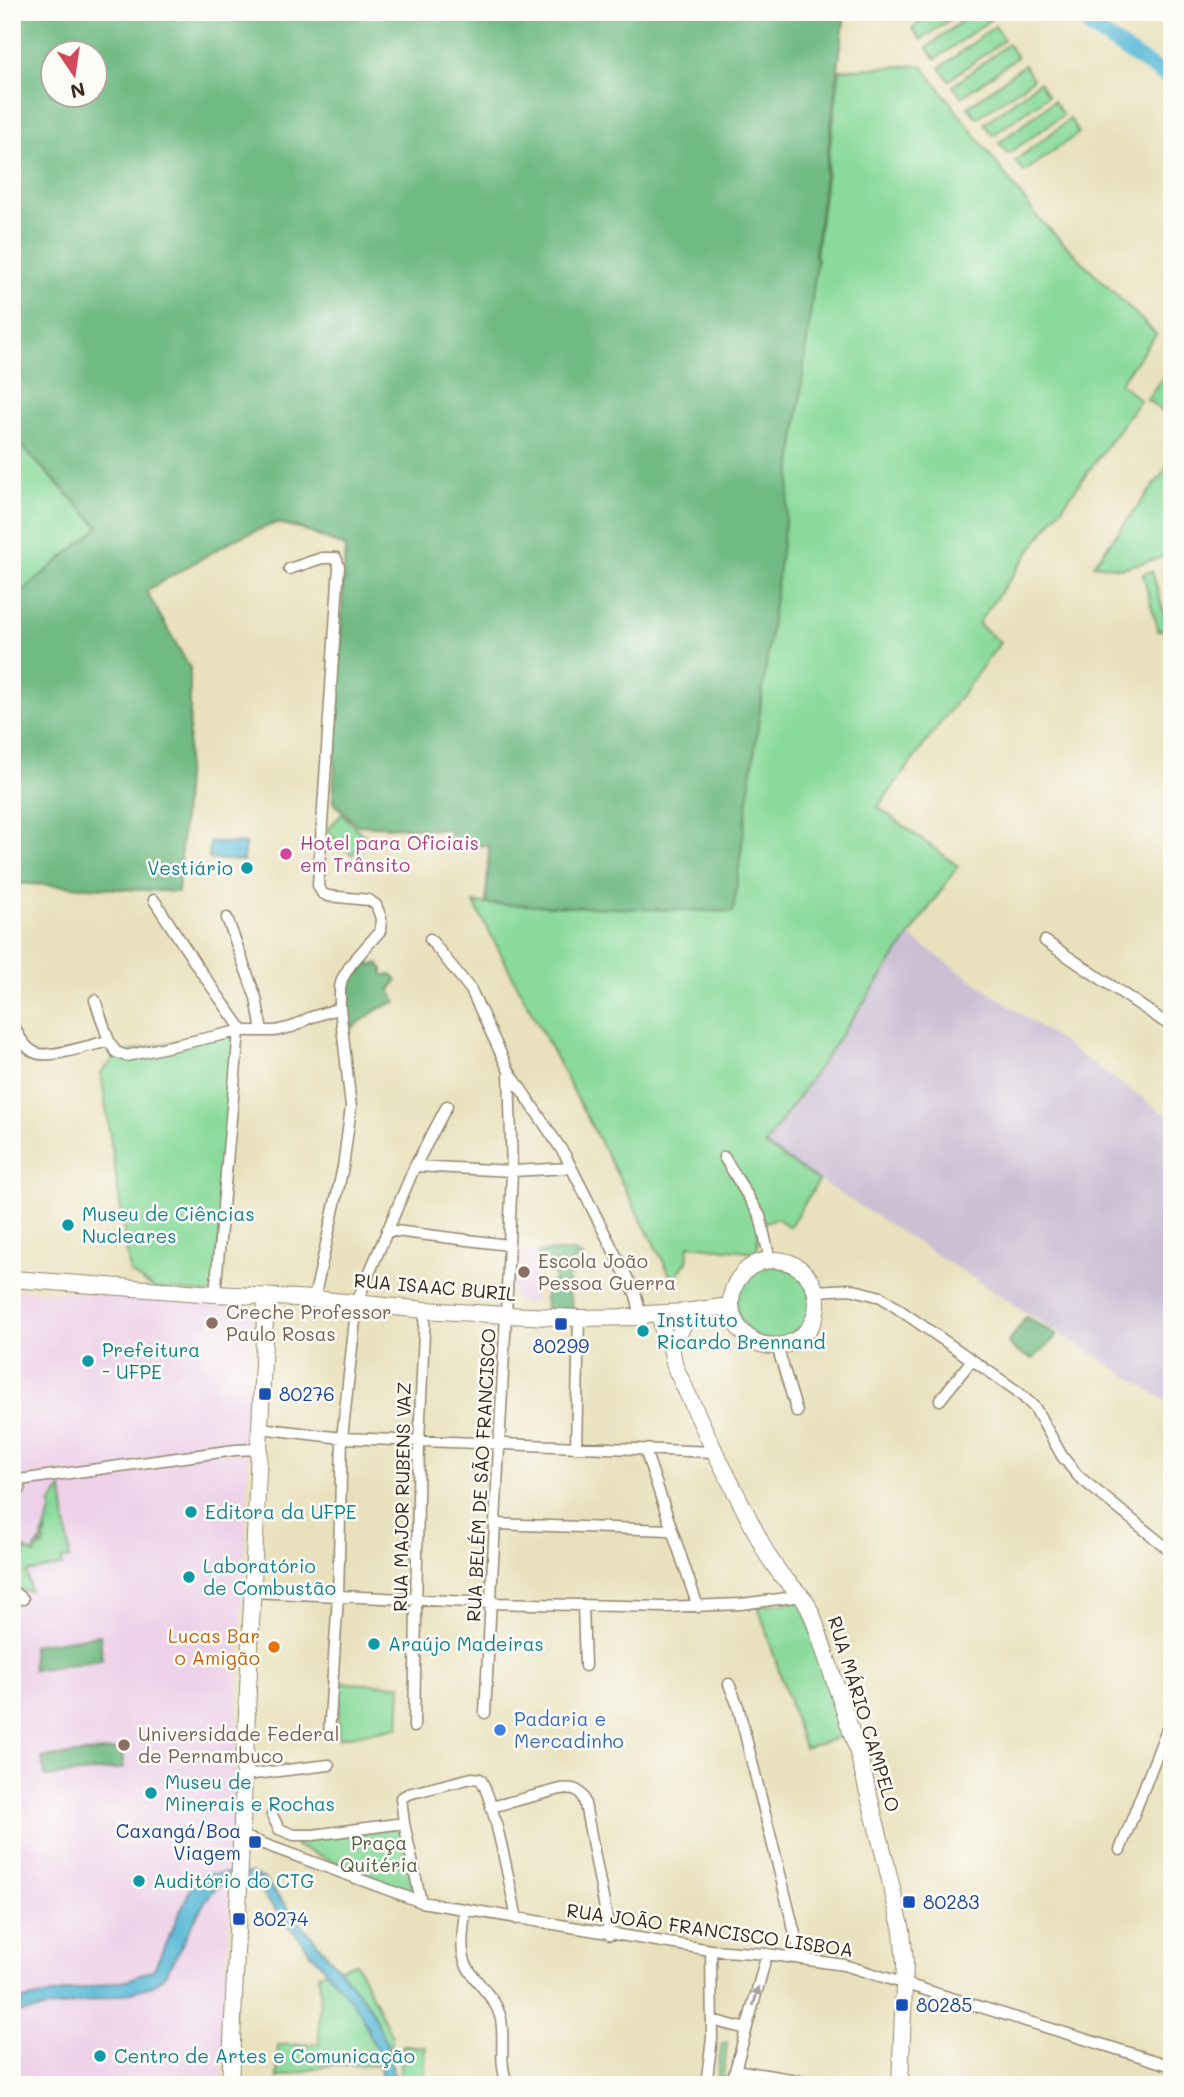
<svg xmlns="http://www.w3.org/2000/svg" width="1184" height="2097" viewBox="0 0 1184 2097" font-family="Mali,sans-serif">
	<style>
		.built { fill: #edd1e9 }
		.industrial { fill: #ccbfd4 }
		.green { fill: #8ada9b; stroke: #62825c; stroke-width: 2 }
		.forest { fill: #6fba83; stroke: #557250; stroke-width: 2; fill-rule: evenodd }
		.water { fill: #58b9d7; stroke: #4a727a; stroke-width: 2 }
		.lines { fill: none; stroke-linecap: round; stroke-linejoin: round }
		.river { stroke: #58b9d7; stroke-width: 16 }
		.street-casing { stroke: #92866e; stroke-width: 13 }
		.secondary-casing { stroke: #92866e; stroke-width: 18 }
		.street { stroke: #fff; stroke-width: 10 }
		.secondary { stroke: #fff; stroke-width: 16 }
		.oneway { fill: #a79f9a }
		.hotel-dot { fill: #d1479c; stroke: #fdfcf7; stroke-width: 2.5 }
		.culture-dot { fill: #0f9aa8; stroke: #fdfcf7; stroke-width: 2.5 }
		.education-dot { fill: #8d6e63; stroke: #fdfcf7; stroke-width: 2.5 }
		.transit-dot { fill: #1a4fb4; stroke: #fdfcf7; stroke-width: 2.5 }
		.food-dot { fill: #e8710a; stroke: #fdfcf7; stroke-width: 2.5 }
		.shop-dot { fill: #3f7fe0; stroke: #fdfcf7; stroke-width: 2.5 }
		.labels { text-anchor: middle; stroke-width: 5; stroke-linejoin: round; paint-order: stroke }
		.hotel-label { font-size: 19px; fill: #b23c85; stroke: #fdfcf7; text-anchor: start }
		.culture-label { font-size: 19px; fill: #0d838f; stroke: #fdfcf7; text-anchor: start }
		.education-label { font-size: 19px; fill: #785e54; stroke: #fdfcf7; text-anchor: start }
		.street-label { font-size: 19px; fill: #3b2a1e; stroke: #fdfcf7 }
		.transit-label { font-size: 19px; fill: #164399; stroke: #fdfcf7; text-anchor: start }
		.food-label { font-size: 19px; fill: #c56008; stroke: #fdfcf7; text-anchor: end }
		.shop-label { font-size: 19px; fill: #366cbe; stroke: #fdfcf7; text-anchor: start }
		.park-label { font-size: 19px; fill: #535f44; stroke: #fdfcf7 }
	</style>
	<rect width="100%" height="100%" fill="#fdfcf7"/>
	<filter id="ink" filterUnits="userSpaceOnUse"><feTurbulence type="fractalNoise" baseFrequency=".0143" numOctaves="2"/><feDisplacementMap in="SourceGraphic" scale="14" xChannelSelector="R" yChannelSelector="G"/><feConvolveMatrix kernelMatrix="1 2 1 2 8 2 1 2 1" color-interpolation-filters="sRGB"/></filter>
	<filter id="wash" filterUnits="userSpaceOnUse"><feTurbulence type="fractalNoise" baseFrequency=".00686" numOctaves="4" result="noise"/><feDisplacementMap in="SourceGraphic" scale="28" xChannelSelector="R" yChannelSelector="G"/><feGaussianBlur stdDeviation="1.57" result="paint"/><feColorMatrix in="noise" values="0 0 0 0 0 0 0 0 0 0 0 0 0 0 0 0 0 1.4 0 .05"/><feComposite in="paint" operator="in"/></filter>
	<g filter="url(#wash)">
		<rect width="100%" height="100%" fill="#e9e1bd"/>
		<path class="built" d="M511 1251 538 1252 534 1303 516 1302 511 1292Z
			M12 1289 243 1305 252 1311 249 1449 222 2085H12Z"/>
		<path class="industrial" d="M909 936 1172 1119V1405L764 1145Z"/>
		<path class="green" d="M934 12H960L921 40 912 29Z
			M973 12H987L991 19 936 59 927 48Z
			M995 26 1004 40 949 80 940 68Z
			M1008 44 1017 57 962 97 953 86Z
			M922 65 1038 218 1156 334 1120 383 1140 400 978 623 1000 643 878 807 958 866 765 1145 819 1181 789 1227 777 1218 759 1224 757 1252 689 1245 687 1261 673 1280 474 903 732 911 840 70Z
			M1024 65 1033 79 977 118 968 107Z
			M1039 82 1048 96 993 135 984 124Z
			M1054 101 1063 115 1008 154 999 143Z
			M1070 119 1079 133 1024 172 1015 161Z
			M1172 365V420L1147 399Z
			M12 436 99 527 12 600Z
			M1172 458V555L1122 568 1094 564 1164 472Z
			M1152 571 1168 628 1158 631 1143 574Z
			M342 814 367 839 352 855 327 830Z
			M224 1031 235 1041 215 1294 155 1289 130 1273 101 1073 118 1054Z
			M737 1303a37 37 0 1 1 74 0a37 37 0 1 1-74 0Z
			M62 1488 70 1558 61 1560 62 1566 27 1572 30 1591 12 1589V1559L25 1555 23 1548 36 1555 34 1551 35 1549 39 1551 36 1548 38 1545 42 1548 39 1544 40 1542 41 1544 44 1545 42 1538V1540L45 1541 42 1536 43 1534 47 1537 44 1532 45 1530 48 1533 45 1529 51 1512V1503Z
			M801 1601 849 1735 804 1748 758 1606Z
			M340 1683 401 1685 399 1727 338 1738Z
			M397 1827 401 1829 414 1890 411 1892 403 1890 296 1846 298 1838Z
			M356 1963 392 2036 390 2065H331L277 2078 278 2045 319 2044 320 1985 318 1974Z
			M726 2042 727 2044 722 2085H716L722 2044Z
			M402 2046 426 2047 424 2083 400 2082Z"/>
		<path class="forest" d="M12 12H845L815 256 817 258 787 508 733 912 486 904 489 846 450 844V830L357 825 333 802 345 547 299 528 276 523 235 539 146 591 190 668V717L178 892 12 883V600L99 527 12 436ZM52 52H94V94H52Z
			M364 955 372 966 378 963 383 969V975H393L397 981 390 989 396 1002 378 1009 352 1028 347 998V982L367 967Z
			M573 1251 583 1257 571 1262 568 1270 571 1275 566 1279 572 1285 569 1288 568 1291 573 1307 570 1309H546L545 1293 550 1290 549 1283 555 1281 550 1266 540 1268 538 1252Z
			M1026 1317 1057 1336 1033 1359 1017 1352 1008 1343Z
			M100 1635 102 1660 33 1670 32 1645Z
			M121 1749 124 1768 45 1777 42 1758Z"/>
		<path class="water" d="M1058 12H1089L1092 28 1059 18Z
			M210 842 245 844 243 861 209 859Z
			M225 1873 253 1874 264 1879 369 2005 387 2045 396 2085H382L379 2055 360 2012 258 1888C249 1885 237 1880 227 1882 201 1887 180 1963 158 1982 142 1995 38 2010 12 2014V2002L131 1979 154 1969 194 1881 206 1874Z"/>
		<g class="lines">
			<path class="river" d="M1082 12 1092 28 1172 80"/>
		</g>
	</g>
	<g filter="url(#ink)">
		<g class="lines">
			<g class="street-casing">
				<path id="street" d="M289 569 322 558H336L339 566 318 885 322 893 328 896 369 900 376 905 381 918 380 931 351 964 342 979 340 988V1008L351 1107 343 1167 314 1299
					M154 900 197 966 243 1031
					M227 918 256 998 262 1031
					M430 939 471 990 509 1071 565 1155 636 1295 641 1317
					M1045 941 1172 1027
					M95 1000 109 1041
					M12 1022C17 1033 24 1048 36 1053 50 1059 93 1044 109 1041L116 1052 126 1056 239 1031H275L292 1027 309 1018 340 1008
					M724 1157 760 1216 770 1260
					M415 1166 512 1171 570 1168
					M387 1230 508 1245
					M816 1291 850 1289 881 1297 1017 1391 1035 1408 1062 1456 1078 1476 1172 1552
					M215 1294 239 1031
					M777 1346 797 1412
					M940 1400 972 1360
					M260 1428 342 1438 715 1452
					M576 1448 579 1318
					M645 1450 698 1607
					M12 1481 235 1450 260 1449
					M12 1501 20 1489
					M494 1524 670 1530
					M12 1591 23 1599
					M252 1592 492 1603 665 1607 741 1604 802 1596
					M583 1605 585 1666
					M729 1684 738 1706 801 1958
					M485 1713 506 1315 512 1171 509 1071
					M414 1727 419 1441 425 1310
					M329 1735 338 1596 342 1438 357 1302 415 1166 447 1106
					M245 1775 329 1765
					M491 1807 561 1789C575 1787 582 1790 585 1804L610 1935
					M272 1815 279 1829 294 1835H313L404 1823
					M242 1836 421 1902 711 1950 767 1954 844 1965 1172 2066
					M1120 1850 1172 1716
					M421 1902 404 1823 401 1798 408 1794 472 1778 480 1779C492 1791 512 1895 517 1919
					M465 1909C464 1926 459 1947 466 1964 475 1984 496 1996 501 2019 505 2042 498 2064 508 2085
					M712 2020 746 2029
					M735 2070 828 2085
					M706 2085 712 2038 711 1950
					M731 2085 767 1954"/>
			</g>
			<g class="secondary-casing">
				<path id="secondary" d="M731 1303a43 43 0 1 1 86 0a43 43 0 1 1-86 0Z
					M12 1279 215 1294 314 1299 425 1310 506 1315 579 1318 641 1317 647 1314 684 1312 730 1306
					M662 1313 661 1320 663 1331 671 1348 675 1367 715 1452 768 1556 781 1575 805 1600 813 1617 857 1749 885 1859 902 1931 905 1963 900 2085
					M671 1348C678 1341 680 1329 686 1320
					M230 2085 266 1296"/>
			</g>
			<use href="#street" class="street"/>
			<use href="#secondary" class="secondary"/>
		</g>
		<defs><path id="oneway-solid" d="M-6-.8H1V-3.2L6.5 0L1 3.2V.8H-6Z" transform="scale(1.75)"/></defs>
		<use class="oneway" href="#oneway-solid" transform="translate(756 1996) rotate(-75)"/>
	</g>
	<circle class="hotel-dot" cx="286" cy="854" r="7"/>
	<g class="culture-dot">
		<circle cx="247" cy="868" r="7"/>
		<circle cx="68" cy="1225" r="7"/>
		<circle cx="643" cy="1331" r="7"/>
		<circle cx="88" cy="1361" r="7"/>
		<circle cx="191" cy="1512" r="7"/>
		<circle cx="189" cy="1577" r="7"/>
		<circle cx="374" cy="1644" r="7"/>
		<circle cx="151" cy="1793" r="7"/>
		<circle cx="139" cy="1881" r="7"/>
		<circle cx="100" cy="2056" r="7"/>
	</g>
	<g class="education-dot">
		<circle cx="524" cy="1272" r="7"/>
		<circle cx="212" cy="1323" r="7"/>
		<circle cx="124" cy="1745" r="7"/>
	</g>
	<g class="transit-dot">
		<rect x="554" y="1317" width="14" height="14" rx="3.5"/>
		<rect x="258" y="1387" width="14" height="14" rx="3.5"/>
		<rect x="248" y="1835" width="14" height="14" rx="3.5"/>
		<rect x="902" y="1895" width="14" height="14" rx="3.5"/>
		<rect x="232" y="1912" width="14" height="14" rx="3.5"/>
		<rect x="895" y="1998" width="14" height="14" rx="3.5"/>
	</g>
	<circle class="food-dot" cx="274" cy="1647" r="7"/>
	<circle class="shop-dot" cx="500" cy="1730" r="7"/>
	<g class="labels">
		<g class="hotel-label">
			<text x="300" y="850">Hotel para Oficiais<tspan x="300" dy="22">em Trânsito</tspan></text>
		</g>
		<g class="culture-label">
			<text x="233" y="875" text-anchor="end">Vestiário</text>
			<text x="82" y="1221">Museu de Ciências<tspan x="82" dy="22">Nucleares</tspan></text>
			<text x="657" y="1327">Instituto<tspan x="657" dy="22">Ricardo Brennand</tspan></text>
			<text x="102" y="1357">Prefeitura<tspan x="102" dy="22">- UFPE</tspan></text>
			<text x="205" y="1519">Editora da UFPE</text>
			<text x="203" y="1573">Laboratório<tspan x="203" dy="22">de Combustão</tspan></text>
			<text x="388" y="1651">Araújo Madeiras</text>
			<text x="165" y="1789">Museu de<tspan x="165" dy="22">Minerais e Rochas</tspan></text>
			<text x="153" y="1888">Auditório do CTG</text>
			<text x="114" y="2063">Centro de Artes e Comunicação</text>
		</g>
		<g class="education-label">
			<text x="538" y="1268">Escola João<tspan x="538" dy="22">Pessoa Guerra</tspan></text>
			<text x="226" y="1319">Creche Professor<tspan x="226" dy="22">Paulo Rosas</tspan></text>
			<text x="138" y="1741">Universidade Federal<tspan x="138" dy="22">de Pernambuco</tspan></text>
		</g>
		<g class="street-label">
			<text transform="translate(435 1287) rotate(5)" y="7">RUA ISAAC BURIL</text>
			<text transform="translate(481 1475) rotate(-87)" y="7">RUA BELÉM DE SÃO FRANCISCO</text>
			<text transform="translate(402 1497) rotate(-89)" y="7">RUA MAJOR RUBENS VAZ</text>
			<text transform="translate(864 1714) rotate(73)" y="7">RUA MÁRIO CAMPELO</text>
			<text transform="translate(710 1930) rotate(8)" y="7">RUA JOÃO FRANCISCO LISBOA</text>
		</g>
		<g class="transit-label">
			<text x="561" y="1353" text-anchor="middle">80299</text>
			<text x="279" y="1401">80276</text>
			<text x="241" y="1838" text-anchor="end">Caxangá/Boa<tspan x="241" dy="22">Viagem</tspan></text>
			<text x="923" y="1909">80283</text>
			<text x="253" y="1926">80274</text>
			<text x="916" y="2012">80285</text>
		</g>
		<g class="food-label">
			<text x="260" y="1643">Lucas Bar<tspan x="260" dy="22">o Amigão</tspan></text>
		</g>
		<g class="shop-label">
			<text x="514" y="1726">Padaria e<tspan x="514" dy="22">Mercadinho</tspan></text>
		</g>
		<g class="park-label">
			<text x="379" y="1850">Praça<tspan x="379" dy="22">Quitéria</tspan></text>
		</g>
	</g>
	<rect width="1184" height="2097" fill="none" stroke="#fdfcf7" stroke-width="42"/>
	<g transform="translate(74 74) rotate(167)"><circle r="33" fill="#fdfcf7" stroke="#afa8a0" stroke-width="2"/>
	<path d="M0-5L12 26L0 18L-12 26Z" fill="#d1495b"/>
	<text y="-10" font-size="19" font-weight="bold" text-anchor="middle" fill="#3b2a1e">N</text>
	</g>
</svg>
